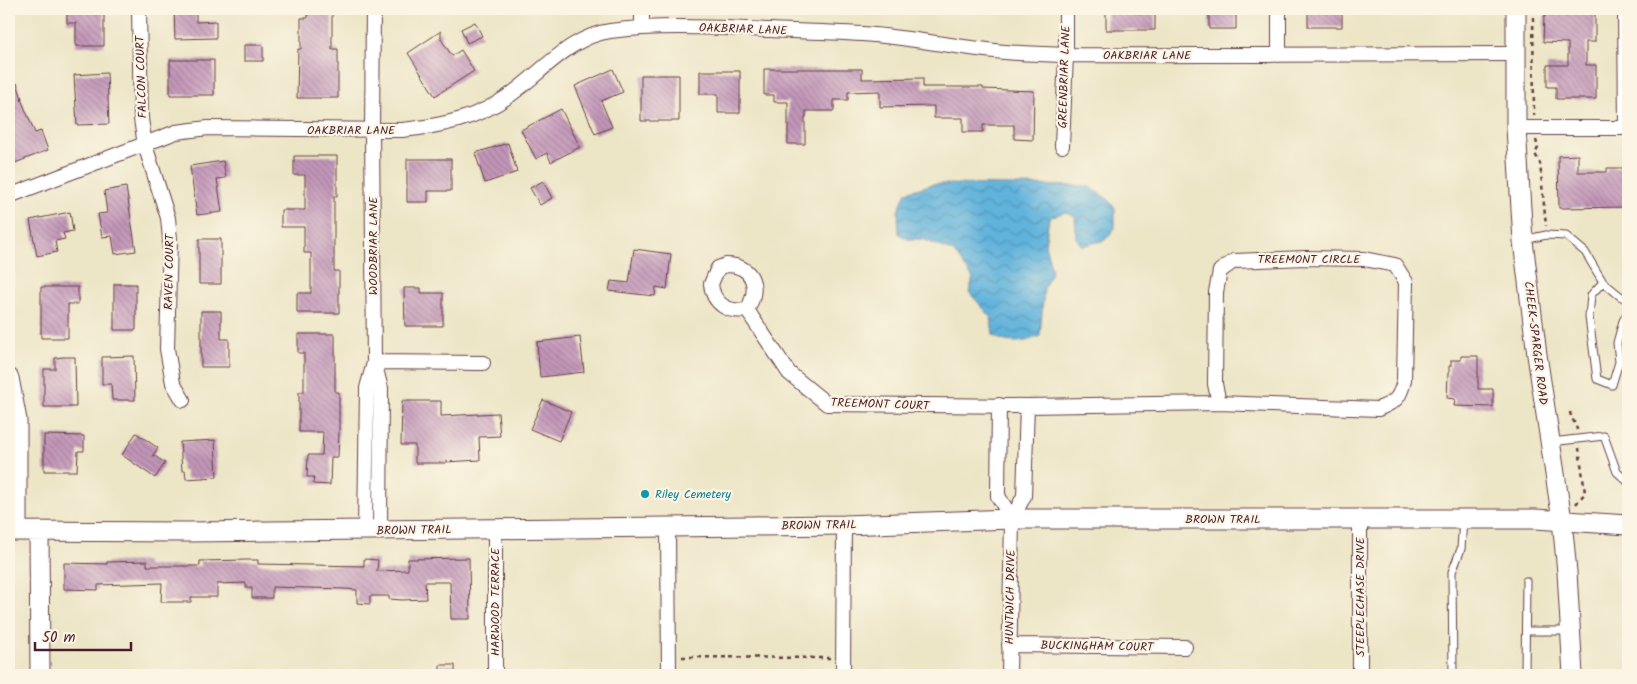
<svg xmlns="http://www.w3.org/2000/svg" width="1637" height="684" viewBox="0 0 1637 684" font-family="Kalam,sans-serif">
	<style>
		.water { fill: url(#water-waves); stroke: #566984 }
		.building { fill: url(#building-back-hatch) }
		.lines { fill: none; stroke-linecap: round; stroke-linejoin: round }
		.lane-casing { stroke: #623d42; stroke-width: 9 }
		.street-casing { stroke: #623d42; stroke-width: 16 }
		.secondary-casing { stroke: #623d42; stroke-width: 21 }
		.path { stroke: #623d42; stroke-width: 2.5; stroke-dasharray: 4 4; stroke-linecap: butt }
		.lane { stroke: #fff; stroke-width: 7 }
		.street { stroke: #fff; stroke-width: 14 }
		.secondary { stroke: #fff; stroke-width: 19 }
		.culture-dot { fill: #0f9aa8; stroke: #fcf5e5; stroke-width: 2 }
		.labels { text-anchor: middle; stroke-width: 4.5; stroke-linejoin: round; paint-order: stroke }
		.street-label { font-size: 12px; fill: #4a1f2b; stroke: #fcf5e5 }
		.culture-label { font-size: 12px; fill: #0d838f; stroke: #fcf5e5; text-anchor: start }
	</style>
	<defs>
		<pattern id="water-waves" width="16" height="10" patternUnits="userSpaceOnUse" patternTransform="scale(1.25)"><rect width="16" height="10" fill="#61b3dc"/><path d="M0 5q4-4 8 0t8 0" fill="none" stroke="#5291b3"/></pattern>
		<pattern id="building-back-hatch" width="6" height="6" patternUnits="userSpaceOnUse" patternTransform="scale(1.25)"><rect width="6" height="6" fill="#c296b9"/><path d="M-1 5l2 2M0 0l6 6M5-1l2 2" fill="none" stroke="#a07a97"/></pattern>
	</defs>
	<rect width="100%" height="100%" fill="#fcf5e5"/>
	<filter id="ink" filterUnits="userSpaceOnUse"><feTurbulence type="fractalNoise" baseFrequency=".02" numOctaves="2"/><feDisplacementMap in="SourceGraphic" scale="10" xChannelSelector="R" yChannelSelector="G"/><feConvolveMatrix kernelMatrix="1 2 1 2 8 2 1 2 1" color-interpolation-filters="sRGB"/></filter>
	<filter id="wash" filterUnits="userSpaceOnUse"><feTurbulence type="fractalNoise" baseFrequency=".0096" numOctaves="4" result="noise"/><feDisplacementMap in="SourceGraphic" scale="20" xChannelSelector="R" yChannelSelector="G"/><feGaussianBlur stdDeviation="1.12" result="paint"/><feColorMatrix in="noise" values="0 0 0 0 0 0 0 0 0 0 0 0 0 0 0 0 0 1.4 0 .05"/><feComposite in="paint" operator="in"/></filter>
	<g filter="url(#wash)">
		<rect width="100%" height="100%" fill="#ece5c6"/>
		<path class="water" d="M933 184 1088 186 1109 200 1115 209V228L1105 240 1082 246 1076 238 1075 216 1064 212 1049 218 1045 245 1052 271 1044 288 1040 336C1024 343 1007 345 993 335L991 317 969 292 973 278 954 252 923 239H908L899 234 898 211 906 192Z"/>
		<g id="blocks">
			<path class="building" d="M67 9H104V46H76V23H67Z
				M174 9H196V22L216 21V38L175 39Z
				M308 9H332V49H338V98H297L298 49H301V18H308Z
				M1106 9H1138V13H1155V30H1106Z
				M1209 9H1236V29H1209Z
				M1308 9H1342V27H1308Z
				M1546 9H1595V42H1586V65H1596V99H1556V87H1547V65H1568V43L1543 42 1544 16H1546Z
				M475 22 482 36 467 43 461 29Z
				M441 31V39L452 56 461 50 474 71 435 96 408 53Z
				M244 45H263V61H244Z
				M170 60H214V95H170Z
				M613 69 623 92 601 101 612 127 595 134 575 86Z
				M764 69H862V79L923 78V87H983V89L1034 91 1033 140 1014 139V125H983V132H963V118H934V106L880 107V91L848 92V100H834V111H806V117H805V144H788V102H774V95H764Z
				M700 71H740V113H718V94H700Z
				M107 73 109 124 77 125 74 75Z
				M641 75H679V121H641Z
				M17 83 22 99H21L35 133 41 131 48 150 15 163 9 147V86Z
				M561 109 580 147 551 162 547 153 536 159 521 130Z
				M508 143 517 172 485 183 475 153Z
				M1578 155V172H1607V168H1626V179H1628V207L1559 208 1558 156Z
				M294 156H337V196H334V271H339V313H297V293H311V253H304V227H281V210H305V175H294Z
				M407 159H451V191H428V202H407Z
				M223 161 226 178 217 179 222 212 197 215 190 166Z
				M543 181 552 198 540 205 530 188Z
				M126 187 136 251 115 254 112 236 102 237 98 214 107 213 104 191Z
				M70 212 73 231 63 233 65 239 55 241 57 252 37 256 30 220Z
				M199 239H221V284H199Z
				M634 249 671 254 667 289 656 287 655 296 609 291 611 281 629 283Z
				M114 284H136V330H114Z
				M41 287H78V304H68V338H41Z
				M404 288H421V293H443V326H405Z
				M201 311H221V339H229V367H201Z
				M298 334H335V392H339V432L338 457H331L330 485 313 484 314 477H307L308 455H322L323 432H299V392H304V353H298Z
				M580 337 584 372 540 377 537 342Z
				M134 356 135 400H112L111 384H102V357Z
				M1461 356H1478V389H1493V407L1454 406 1455 399 1447 398 1448 373H1449V366H1451V360H1461Z
				M63 357H75L76 407H44V369H55V358Z
				M543 400 571 412 559 441 530 429Z
				M402 401H441V416L498 413 500 436 479 437 480 460 445 462V463H415V445H401Z
				M136 433 158 448 153 455 165 463 155 478 122 455Z
				M44 435 84 436V451H78L77 471H44Z
				M215 440 217 477 186 479 185 470 182 471 180 442Z
				M469 558 470 619H451L450 582H425L426 599 402 600 389 599V596H370V604L357 603V590L345 589 272 587V598H252V588H246V583L217 584V597H191V602H161L162 583 98 585V590L64 589V563L107 564V562L147 561V566H200V561L247 560H258V564L364 566V559L378 560 377 571 408 570V559Z
				M440 665H455V675H440Z"/>
		</g>
	</g>
	<g filter="url(#ink)">
		<use href="#blocks" fill-opacity="0" stroke="#623d42" stroke-width="1"/>
		<g class="lines">
			<g class="lane-casing">
				<path id="lane" d="M1524 240 1546 235 1566 236 1585 252 1603 282 1620 296 1628 300
					M1603 282 1591 295 1589 317 1597 379 1612 385 1619 362 1617 343 1623 321 1628 312
					M1551 442 1604 436 1617 472 1628 482
					M1526 631H1570
					M1453 675 1452 572 1461 549 1463 520
					M1525 675 1526 581"/>
			</g>
			<g class="street-casing">
				<path id="street" d="M139 9 141 119 145 145 168 218 170 239 167 349 173 383 183 400
					M373 9 372 130 374 362 381 388 380 530
					M642 9V28
					M1279 55V9
					M1516 128H1626L1625 9
					M1062 146 1066 55V9
					M9 196 176 132 208 128 402 130C441 126 477 119 510 95 541 73 571 36 610 31 663 24 718 28 771 30 805 32 840 32 874 35 918 39 961 48 1005 52 1070 57 1135 55 1200 55 1306 55 1411 55 1516 54
					M1305 258 1364 259 1395 265 1406 282 1404 380C1400 399 1395 402 1378 409L1219 403 1215 384 1216 292 1220 271 1234 261Z
					M726 265C754 265 760 288 747 310 728 313 713 304 711 284L718 268Z
					M747 310 789 373 827 404 1027 406 1219 403
					M374 362 483 363
					M999 405 998 496 1012 519
					M668 527 669 675
					M495 529V675
					M365 531 367 388 374 363
					M1009 645 1185 647
					M843 675 844 525
					M1009 675 1012 519 1024 496 1027 406
					M1360 675V520"/>
			</g>
			<g class="secondary-casing">
				<path id="secondary" d="M1516 9V128L1523 241 1537 355 1562 520 1567 572 1573 675
					M9 378 17 420V531
					M9 531 185 532 668 527 844 525 1012 519H1535L1628 525
					M39 531 40 675"/>
			</g>
			<path class="path" d="M1533 9 1534 115
				M1536 140 1538 148 1535 154 1540 163 1546 226
				M1570 412C1571 419 1576 423 1577 430
				M1576 504 1585 493 1579 448
				M682 657 832 658"/>
			<use href="#lane" class="lane"/>
			<use href="#street" class="street"/>
			<use href="#secondary" class="secondary"/>
		</g>
	</g>
	<circle class="culture-dot" cx="645" cy="494" r="5"/>
	<g class="labels">
		<g class="street-label">
			<text transform="translate(743 29) rotate(2)" y="4">OAKBRIAR LANE</text>
			<text x="1147" y="59">OAKBRIAR LANE</text>
			<text transform="translate(141 77) rotate(-92)" y="4">FALCON COURT</text>
			<text transform="translate(1064 77) rotate(-88)" y="4">GREENBRIAR LANE</text>
			<text x="351" y="134">OAKBRIAR LANE</text>
			<text transform="translate(373 246) rotate(-90)" y="4">WOODBRIAR LANE</text>
			<text x="1309" y="263">TREEMONT CIRCLE</text>
			<text transform="translate(169 272) rotate(-89)" y="4">RAVEN COURT</text>
			<text transform="translate(1536 343) rotate(83)" y="4">CHEEK-SPARGER ROAD</text>
			<text transform="translate(880 404) rotate(2)" y="4">TREEMONT COURT</text>
			<text x="1223" y="523">BROWN TRAIL</text>
			<text transform="translate(819 525) rotate(-1)" y="4">BROWN TRAIL</text>
			<text transform="translate(414 530) rotate(-1)" y="4">BROWN TRAIL</text>
			<text transform="translate(1010 597) rotate(-89)" y="4">HUNTWICH DRIVE</text>
			<text transform="translate(1360 597) rotate(-90)" y="4">STEEPLECHASE DRIVE</text>
			<text transform="translate(495 602) rotate(-90)" y="4">HARWOOD TERRACE</text>
			<text transform="translate(1097 646) rotate(1)" y="4">BUCKINGHAM COURT</text>
		</g>
		<g class="culture-label">
			<text x="655" y="498">Riley Cemetery</text>
		</g>
	</g>
	<rect width="1637" height="684" fill="none" stroke="#fcf5e5" stroke-width="30"/>
	<path d="M35 642v8h96v-8" fill="none" stroke="#4a1f2b" stroke-width="2.5"/>
	<text x="42" y="642" font-size="15" fill="#4a1f2b" stroke="#fcf5e5" stroke-width="4" paint-order="stroke">50 m</text>
</svg>
